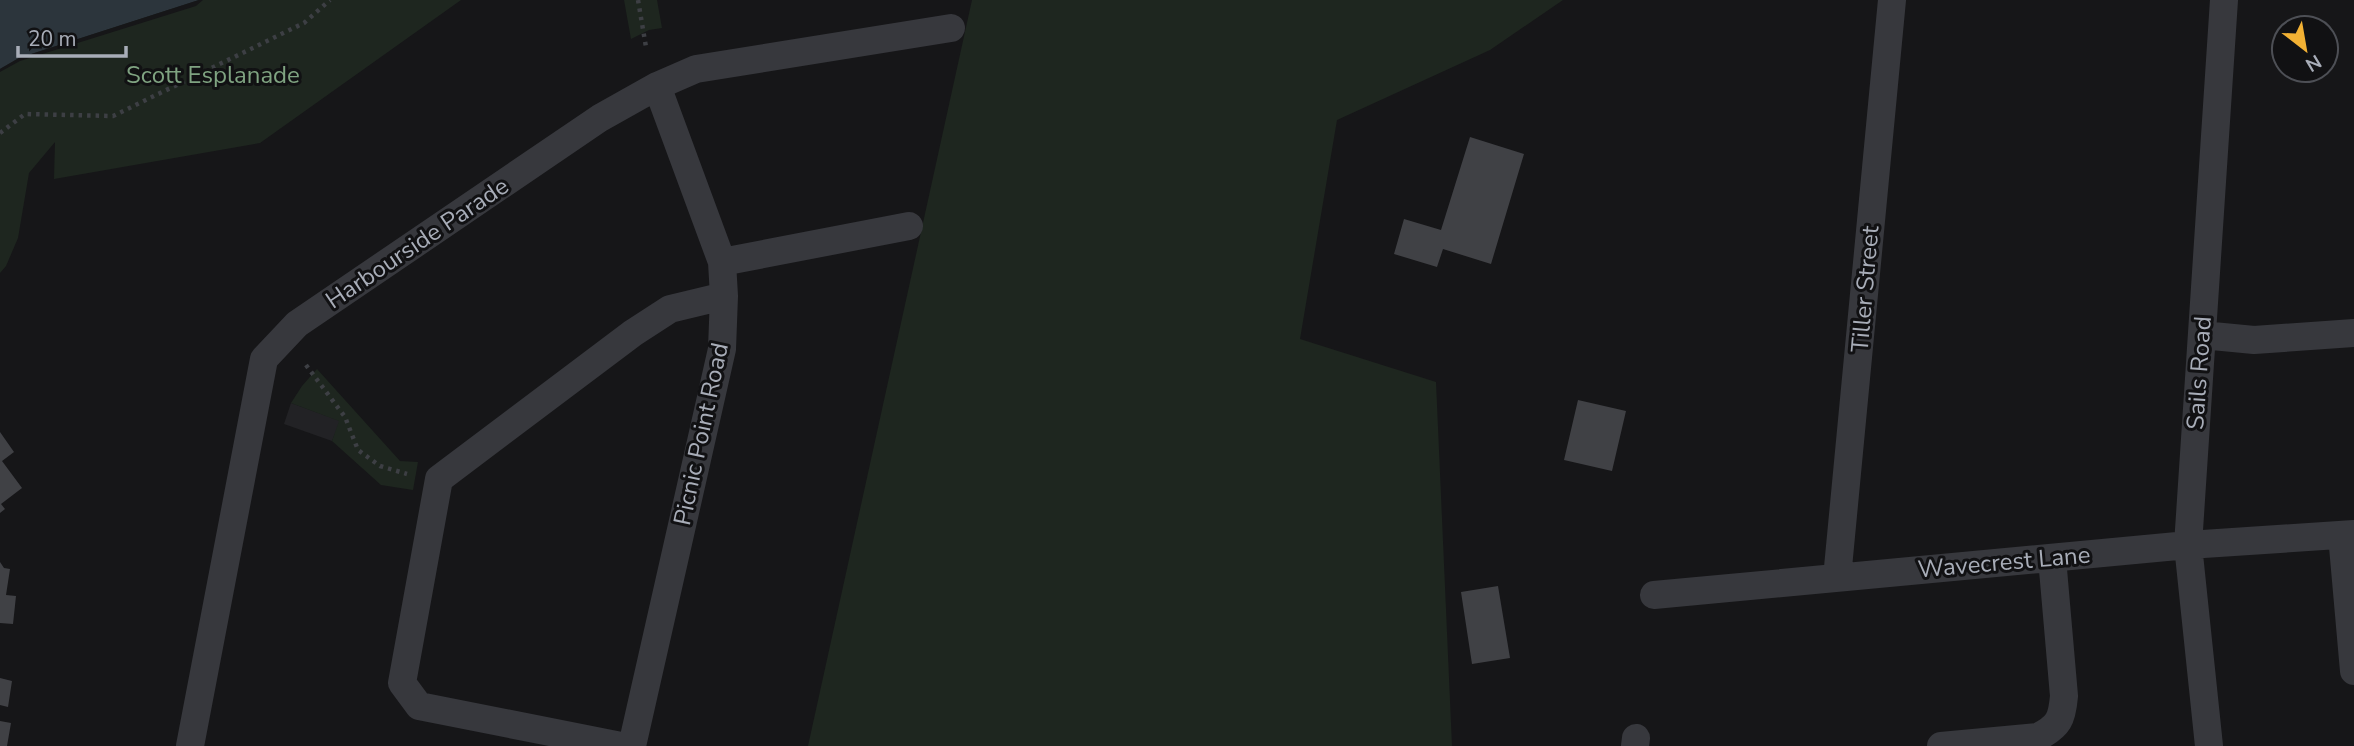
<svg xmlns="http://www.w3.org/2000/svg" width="2354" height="746" viewBox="0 0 2354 746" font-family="'Nunito Sans',sans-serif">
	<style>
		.built { fill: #222225 }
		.green { fill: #1e261f }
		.water { fill: #2c353c }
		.pier { fill: #161618 }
		.building { fill: #404145 }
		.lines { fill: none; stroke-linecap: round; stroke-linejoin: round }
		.path { stroke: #3d3f44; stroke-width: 4.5; stroke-dasharray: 3.5 5; stroke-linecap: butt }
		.street { stroke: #37383d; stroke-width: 28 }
		.labels { text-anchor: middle; stroke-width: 6; stroke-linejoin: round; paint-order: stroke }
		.park-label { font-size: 24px; fill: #7fa381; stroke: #111113 }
		.street-label { font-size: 24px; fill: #a8adb8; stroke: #111113 }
	</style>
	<rect width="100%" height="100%" fill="#161618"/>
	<path class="built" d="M291 403 340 421 332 441 284 424Z"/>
	<path class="green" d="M199 0H461L260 143 54 179 55 142 29 173 18 238 6 266 0 273V69L19 58Z
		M624 0H657L662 28 649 30 631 39Z
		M972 0H1563L1490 50 1337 120 1300 339 1436 382 1452 746H808Z
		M317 369 400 461 418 462 413 490 381 485 332 441 339 421 291 403 302 386Z"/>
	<path class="water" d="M0 0H199L19 58 0 69Z"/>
	<path class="pier" d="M199 0H203L196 6 20 61 0 72V69L19 58Z"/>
	<path class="building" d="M1470 137 1524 154 1491 264 1443 249 1437 267 1394 254 1404 219 1441 230Z
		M1578 400 1626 411 1612 471 1564 460Z
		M0 432 14 452 2 461 22 488 1 504 5 509 0 513Z
		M0 562 4 568 10 569 6 595 16 596 13 624 0 623Z
		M1498 586 1510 658 1472 664 1461 592Z
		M0 678 12 681 8 707 0 705Z
		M0 721 11 723 7 746H0Z"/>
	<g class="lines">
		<path class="path" d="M638 0 646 47
			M0 133 25 114 113 116 304 23 330 0
			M306 365 345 417 358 450 380 466 407 474"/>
		<path class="street" d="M722 262 909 226
			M2202 335 2254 340 2354 333
			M2342 535 2354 671
			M1837 578 1892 0
			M1654 595 2188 545 2354 534
			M190 746 264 359 297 324 600 118 657 86 696 69 951 28
			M621 746 419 706 402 683 439 479 633 333 670 309 724 296
			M632 746 722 349 724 296 722 262 657 86
			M1635 746 1636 738
			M1941 746 2038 737C2059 726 2062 719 2064 696L2052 558
			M2209 746 2188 545 2224 0"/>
	</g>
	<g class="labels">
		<g class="park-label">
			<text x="213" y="83">Scott Esplanade</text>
		</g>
		<g class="street-label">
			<text transform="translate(417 243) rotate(-34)" y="8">Harbourside Parade</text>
			<text transform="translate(1865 289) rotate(-85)" y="8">Tiller Street</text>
			<text transform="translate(2199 373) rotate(-86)" y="8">Sails Road</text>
			<text transform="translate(701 434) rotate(-78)" y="8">Picnic Point Road</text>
			<text transform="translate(2004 562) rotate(-5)" y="8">Wavecrest Lane</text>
		</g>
	</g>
	<g transform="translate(2305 49) rotate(149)"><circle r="33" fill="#111113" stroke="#4d4f55" stroke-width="2"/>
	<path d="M0-5L12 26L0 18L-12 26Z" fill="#f2b134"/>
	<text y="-10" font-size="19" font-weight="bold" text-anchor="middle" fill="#a8adb8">N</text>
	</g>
	<path d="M18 46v10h108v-10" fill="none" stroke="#a8adb8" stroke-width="3.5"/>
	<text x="28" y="46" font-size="21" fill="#a8adb8" stroke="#111113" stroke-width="5" paint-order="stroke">20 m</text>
</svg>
